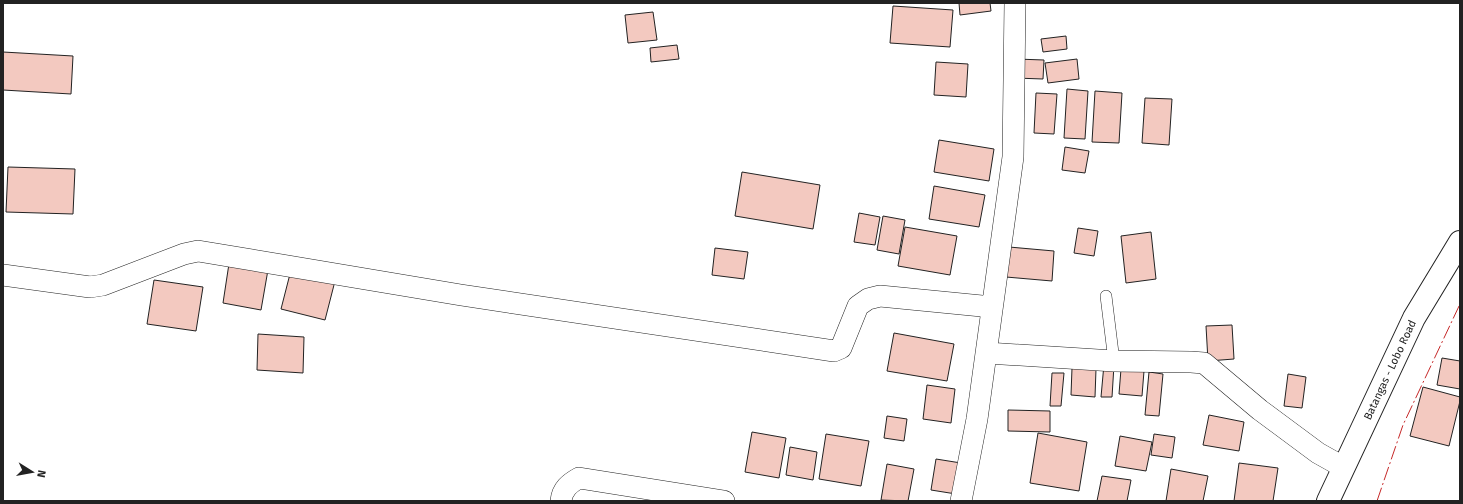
<svg xmlns="http://www.w3.org/2000/svg" width="1463" height="504" viewBox="0 0 1463 504" font-family="'Fira Sans',sans-serif">
	<style>
		.building { fill: #f3c9c0; stroke: #222 }
		.lines { fill: none; stroke-linecap: round; stroke-linejoin: round }
		.service-casing { stroke: #222; stroke-width: 12 }
		.minor-casing { stroke: #222; stroke-width: 22 }
		.primary-casing { stroke: #222; stroke-width: 24 }
		.service { stroke: #fff; stroke-width: 11 }
		.minor { stroke: #fff; stroke-width: 21 }
		.primary { stroke: #fff; stroke-width: 22 }
		.power { stroke: #c62828; stroke-width: 1; stroke-dasharray: 14 3 2 3; stroke-linecap: butt }
		.labels { text-anchor: middle; stroke-width: 3; stroke-linejoin: round; paint-order: stroke }
		.street-label { font-size: 11px; fill: #222; stroke: #fff }
	</style>
	<rect width="100%" height="100%" fill="#fff"/>
	<path class="building" d="M959 3H990L991 11 960 15Z
		M893 6 953 10 950 47 890 43Z
		M653 12 657 40 628 43 625 15Z
		M1066 36 1067 49 1043 52 1041 39Z
		M677 45 679 59 651 62 650 48Z
		M3 52 73 56 71 94 3 90Z
		M1016 59 1044 60 1043 79 1015 78Z
		M1077 59 1079 79 1048 83 1045 63Z
		M936 62 968 64 966 97 934 95Z
		M1067 89 1088 91 1085 139 1064 138Z
		M1095 91 1122 93 1119 143 1092 142Z
		M1036 93 1057 94 1054 134 1034 133Z
		M1145 98 1172 99 1169 145 1142 143Z
		M939 140 994 149 989 181 934 172Z
		M1065 147 1089 151 1085 173 1062 170Z
		M8 167 75 169 73 214 6 212Z
		M742 172 820 185 813 229 735 216Z
		M934 186 985 195 979 227 929 219Z
		M859 213 880 217 875 245 854 242Z
		M883 216 905 220 899 254 877 250Z
		M905 227 957 236 950 275 898 266Z
		M1078 228 1098 231 1094 256 1074 253Z
		M1151 232 1156 279 1126 283 1121 236Z
		M1009 247 1054 251 1052 281 1006 277Z
		M715 248 748 252 744 279 712 275Z
		M230 257 269 264 261 310 223 303Z
		M291 270 335 281 325 320 281 309Z
		M154 280 203 287 196 331 147 324Z
		M1232 325 1234 359 1208 361 1206 326Z
		M894 333 954 344 947 381 887 371Z
		M258 334 304 337 303 373 257 370Z
		M1442 358 1460 361V389L1437 385Z
		M1104 364 1114 365 1112 397H1101Z
		M1072 368 1096 369 1095 397 1071 395Z
		M1121 369 1144 371 1142 396 1119 394Z
		M1149 372 1163 374 1159 416 1145 415Z
		M1052 373H1064L1061 406H1050Z
		M1288 374 1306 377 1302 408 1284 406Z
		M927 385 955 389 951 423 923 419Z
		M1423 387 1460 397V401L1449 446 1410 436Z
		M1008 410 1050 411V432L1008 431Z
		M1209 415 1244 422 1239 451 1203 445Z
		M887 416 907 419 904 441 884 438Z
		M752 432 786 438 779 478 745 472Z
		M1038 433 1087 442 1079 491 1030 483Z
		M826 434 869 441 861 486 819 479Z
		M1154 434 1175 437 1172 458 1151 455Z
		M1120 436 1152 442 1146 471 1115 466Z
		M790 447 817 452 813 480 786 475Z
		M936 459 961 463 956 494 931 490Z
		M1239 463 1278 468 1273 501H1234Z
		M887 464 914 469 908 501 881 500Z
		M1171 469 1208 476 1203 501H1166Z
		M1102 476 1131 480 1127 501H1097Z"/>
	<g class="lines">
		<g class="service-casing">
			<path id="service" d="M1106 296 1114 361"/>
		</g>
		<g class="minor-casing">
			<path id="minor" d="M3 275 90 287 103 285 184 254 198 251 461 295 834 351 841 348 858 306 868 299 880 296 992 307
				M987 353 1114 361 1191 362 1204 363 1260 410 1318 453 1343 467
				M561 501C562 489 570 483 579 478L724 501
				M961 501 977 419 1013 157 1015 3"/>
		</g>
		<g class="primary-casing">
			<g id="primary">
				<path id="s1" d="M1328 501 1414 318 1460 242"/>
			</g>
		</g>
		<use href="#service" class="service"/>
		<use href="#minor" class="minor"/>
		<use href="#primary" class="primary"/>
		<path class="power" d="M1377 501 1403 425 1460 304"/>
	</g>
	<g class="labels">
		<g class="street-label">
			<text dy="4" stroke="none"><textPath href="#s1" startOffset="145">Batangas - Lobo Road</textPath></text>
		</g>
	</g>
	<rect width="1463" height="504" fill="none" stroke="#222222" stroke-width="8"/>
	<g transform="translate(32 472) rotate(101)" stroke="#ffffff" stroke-width="3" paint-order="stroke">
	<path d="M0-3L7 15L0 10L-7 15Z" fill="#222222"/>
	<text y="-6" font-size="11" font-weight="bold" text-anchor="middle" fill="#222222">N</text>
	</g>
</svg>
